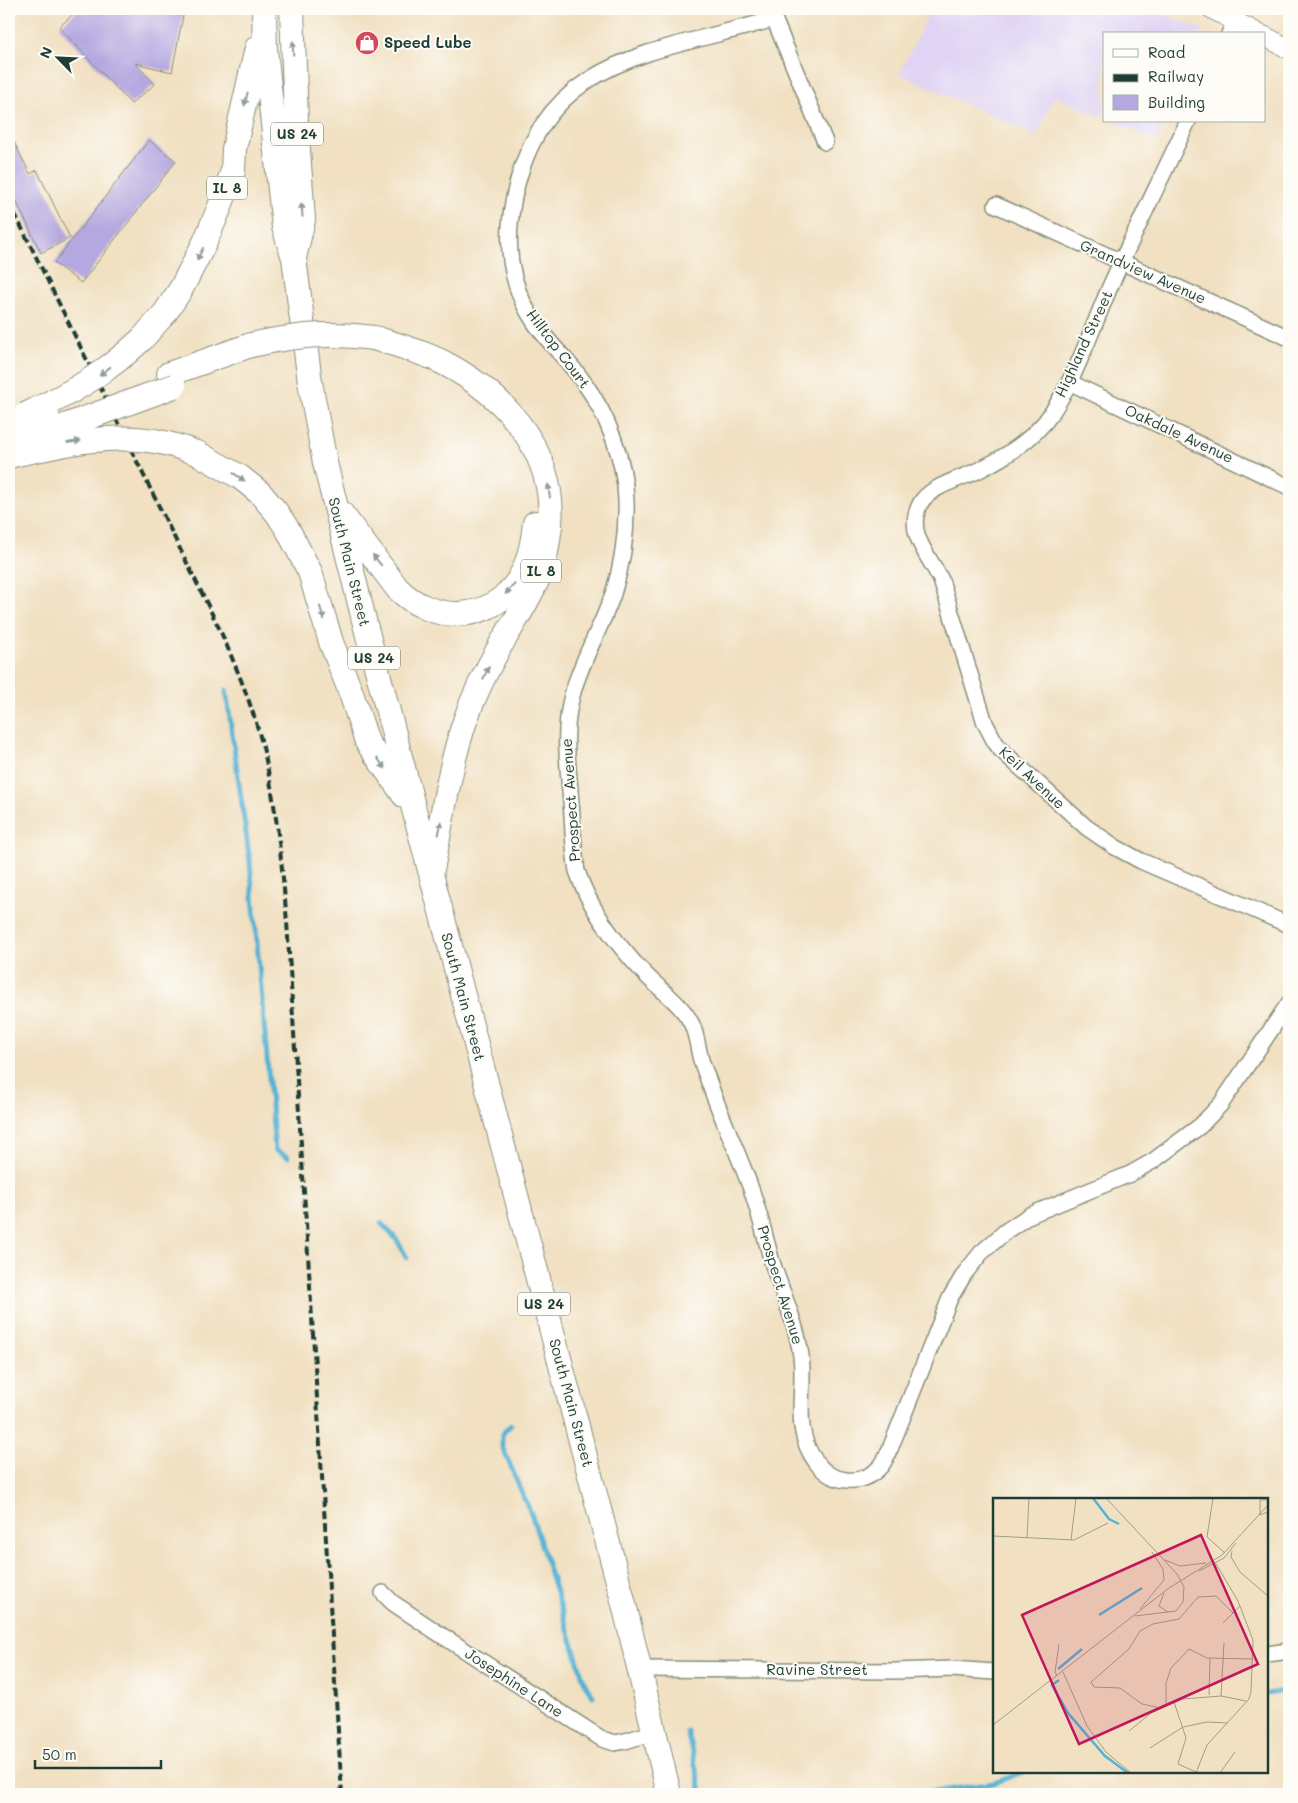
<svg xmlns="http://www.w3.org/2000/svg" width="1298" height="1803" viewBox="0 0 1298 1803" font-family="Mali,sans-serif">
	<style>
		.built { fill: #e0d4f4 }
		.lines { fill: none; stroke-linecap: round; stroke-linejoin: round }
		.stream { stroke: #55b3d4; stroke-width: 5 }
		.building { fill: #b5a8e0 }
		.minor-casing { stroke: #888e7a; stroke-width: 18 }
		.tertiary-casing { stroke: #888e7a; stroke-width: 21 }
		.primary-casing { stroke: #888e7a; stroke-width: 26 }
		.minor { stroke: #fff; stroke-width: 15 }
		.tertiary { stroke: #fff; stroke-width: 19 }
		.primary { stroke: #fff; stroke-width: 24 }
		.rail { stroke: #1f3d34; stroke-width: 4; stroke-dasharray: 8 4; stroke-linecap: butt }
		.primary-bridge-casing { stroke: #888e7a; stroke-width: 26; stroke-linecap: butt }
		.primary-bridge { stroke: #fff; stroke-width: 24 }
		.oneway { fill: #8f9e9a }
		.labels { text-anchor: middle; stroke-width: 4; stroke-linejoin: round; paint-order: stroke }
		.shield { fill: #fdfcf7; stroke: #62766e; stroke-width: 1 }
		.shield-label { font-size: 14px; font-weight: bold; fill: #1f3d34 }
		.poi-label { font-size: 15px; font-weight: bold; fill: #1f3d34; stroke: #fdfcf7; text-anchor: start }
		.street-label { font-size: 15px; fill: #1f3d34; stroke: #fdfcf7 }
		.inset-river { fill: none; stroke: #55b3d4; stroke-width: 2.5 }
		.inset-road { fill: none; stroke: #9d9f89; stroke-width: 1 }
		.view { fill: #c2185b; fill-opacity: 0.15; stroke: #c2185b; stroke-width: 2.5 }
		.inset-edge { fill: none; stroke: #1f3d34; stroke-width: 2.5 }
	</style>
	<rect width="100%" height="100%" fill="#fdfcf7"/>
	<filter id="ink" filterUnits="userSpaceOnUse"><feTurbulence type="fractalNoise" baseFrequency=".02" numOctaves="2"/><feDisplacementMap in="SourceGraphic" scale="10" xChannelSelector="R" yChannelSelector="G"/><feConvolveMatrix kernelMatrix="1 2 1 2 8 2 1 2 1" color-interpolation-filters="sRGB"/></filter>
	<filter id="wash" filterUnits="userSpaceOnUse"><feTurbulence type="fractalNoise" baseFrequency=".0096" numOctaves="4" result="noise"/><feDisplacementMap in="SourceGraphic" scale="20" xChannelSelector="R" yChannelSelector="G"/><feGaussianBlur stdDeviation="1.12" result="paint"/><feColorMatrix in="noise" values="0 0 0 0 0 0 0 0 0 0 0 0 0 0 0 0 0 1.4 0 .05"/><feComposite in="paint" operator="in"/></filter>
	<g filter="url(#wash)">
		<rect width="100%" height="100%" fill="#f1e0c1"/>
		<path class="built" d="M931 9H1151L1204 30 1202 34H1104V118L1054 96 1037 136 899 74Z
			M1112 121H1165L1157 141Z"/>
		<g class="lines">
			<path class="stream" d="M226 690 250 862 275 1150 288 1157
				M381 1223 397 1240 407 1258
				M511 1425 502 1434V1446L532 1516 585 1684 593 1696
				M1267 1694 1289 1690
				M687 1731 702 1794
				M762 1794 770 1792 777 1794
				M919 1794 994 1783 1023 1772"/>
		</g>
		<g id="blocks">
			<path class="building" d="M79 9H82L86 13 87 9H176L184 10 172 72 135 63 155 84 131 104 59 27Z
				M9 132 30 174 37 170 70 238 41 253 9 186Z
				M149 140 176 161 81 283 54 263Z"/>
		</g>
	</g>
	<g filter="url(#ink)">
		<use href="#blocks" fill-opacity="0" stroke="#888e7a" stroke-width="1"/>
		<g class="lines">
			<g class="minor-casing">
				<path id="minor" d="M770 9 825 142
					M774 19C657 54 544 54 514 197 505 241 508 282 533 320 547 342 568 360 583 381 607 414 625 459 626 500 627 532 623 563 613 594 602 626 582 659 573 692 562 729 568 765 571 802 573 825 573 848 577 871 590 910 617 945 645 974 660 990 684 1005 693 1027 697 1038 698 1049 701 1060 704 1069 708 1079 711 1088 723 1121 738 1153 750 1186 759 1211 765 1237 772 1262 782 1293 797 1324 801 1356 806 1393 791 1428 816 1462 832 1484 862 1487 881 1466 885 1461 887 1455 890 1449L950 1298 965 1273 981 1253 1006 1231 1030 1215 1130 1174 1153 1161 1200 1126 1221 1104 1289 1003
					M1229 34 1235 21
					M1188 121C1162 177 1134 233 1109 289 1091 331 1073 386 1045 422 1028 442 1005 457 981 469 964 478 929 486 920 504 905 533 929 555 941 580L985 723 995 742 1001 750 1086 827 1115 847 1141 861 1289 925
					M996 205 1289 338
					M1069 382 1289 487
					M383 1593 393 1603 435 1631 602 1739 615 1743 625 1741 655 1732
					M1267 1654 1289 1651
					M640 1669 895 1671 952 1669 994 1672"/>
			</g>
			<g class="tertiary-casing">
				<path id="tertiary" d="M1212 9 1259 34
					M1264 36 1289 49"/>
			</g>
			<g class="primary-casing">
				<path id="primary" d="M264 9 265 49 284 227 294 258 310 382 325 463 366 628 624 1604 669 1794
					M292 9 296 121 303 220 294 258
					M374 338C397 345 420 351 442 362 510 397 563 460 548 540 546 551 545 563 540 573 530 599 514 622 500 646 487 669 475 693 466 718 449 767 442 819 432 870
					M142 339 165 313 181 289 205 242 219 209 233 171 234 149 257 48
					M169 374 251 345
					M197 453 240 477 260 493 277 513 288 530 310 572 331 642 351 693 367 742 404 795
					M341 513 397 588C430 622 484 624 515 585 528 568 533 543 535 523"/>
			</g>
			<use href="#minor" class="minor"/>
			<use href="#tertiary" class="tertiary"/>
			<use href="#primary" class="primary"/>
			<path class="rail" d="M9 202 220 630C238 671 255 712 265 756 277 811 282 866 287 922L342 1794"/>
			<g class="primary-bridge-casing">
				<path id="primary-bridge" d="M251 345C298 335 326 332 374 338
					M25 415C70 394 106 373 142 339
					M9 429 47 416
					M24 441 174 386
					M9 456C59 445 109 432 160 442 172 444 185 449 197 453"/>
			</g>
			<use href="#primary-bridge" class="primary-bridge"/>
		</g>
		<defs><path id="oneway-solid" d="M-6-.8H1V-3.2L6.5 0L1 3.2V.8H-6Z" transform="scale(1.25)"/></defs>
		<g class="oneway">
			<use href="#oneway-solid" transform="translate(293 48) rotate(-92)"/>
			<use href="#oneway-solid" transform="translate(246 99) rotate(104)"/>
			<use href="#oneway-solid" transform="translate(302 210) rotate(-94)"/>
			<use href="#oneway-solid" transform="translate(200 254) rotate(116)"/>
			<use href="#oneway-solid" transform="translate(105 371) rotate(142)"/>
			<use href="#oneway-solid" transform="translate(74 442) rotate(-8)"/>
			<use href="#oneway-solid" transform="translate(239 477) rotate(34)"/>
			<use href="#oneway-solid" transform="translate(549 491) rotate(-98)"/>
			<use href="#oneway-solid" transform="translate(377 560) rotate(-128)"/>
			<use href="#oneway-solid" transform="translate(510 589) rotate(133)"/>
			<use href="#oneway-solid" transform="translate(322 613) rotate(73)"/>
			<use href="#oneway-solid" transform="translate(486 673) rotate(-64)"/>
			<use href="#oneway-solid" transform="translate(381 763) rotate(55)"/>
			<use href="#oneway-solid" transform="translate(440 828) rotate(-79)"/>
		</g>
	</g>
	<defs>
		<g id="shop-disc" transform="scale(1.25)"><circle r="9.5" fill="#d1495b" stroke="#fdfcf7"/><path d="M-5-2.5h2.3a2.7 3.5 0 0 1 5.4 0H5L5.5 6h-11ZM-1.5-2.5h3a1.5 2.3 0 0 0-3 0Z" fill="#fff"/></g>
	</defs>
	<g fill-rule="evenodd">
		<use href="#shop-disc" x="367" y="43"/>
	</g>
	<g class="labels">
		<g class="shield">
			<rect x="271" y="122.5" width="52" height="23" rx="4"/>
			<rect x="207" y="176.5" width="40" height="23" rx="4"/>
			<rect x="521" y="559.5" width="40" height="23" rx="4"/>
			<rect x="348" y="646.5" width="52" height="23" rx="4"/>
			<rect x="518" y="1292.5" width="52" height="23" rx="4"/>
		</g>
		<g class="shield-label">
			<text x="297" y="139">US 24</text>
			<text x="227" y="193">IL 8</text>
			<text x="541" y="576">IL 8</text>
			<text x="374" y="663">US 24</text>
			<text x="544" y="1309">US 24</text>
		</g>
		<g class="poi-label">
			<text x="384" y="48">Speed Lube</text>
		</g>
		<g class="street-label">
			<text transform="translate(1143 272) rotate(24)" y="5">Grandview Avenue</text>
			<text transform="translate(1084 344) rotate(-65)" y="5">Highland Street</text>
			<text transform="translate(558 349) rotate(53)" y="5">Hilltop Court</text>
			<text transform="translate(1179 434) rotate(25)" y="5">Oakdale Avenue</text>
			<text transform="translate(349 562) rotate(76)" y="5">South Main Street</text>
			<text transform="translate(1032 778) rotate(43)" y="5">Keil Avenue</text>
			<text transform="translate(571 800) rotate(-94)" y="5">Prospect Avenue</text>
			<text transform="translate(463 997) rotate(75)" y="5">South Main Street</text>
			<text transform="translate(780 1285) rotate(73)" y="5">Prospect Avenue</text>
			<text transform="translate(571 1403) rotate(75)" y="5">South Main Street</text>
			<text x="817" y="1675">Ravine Street</text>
			<text transform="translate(514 1683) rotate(33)" y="5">Josephine Lane</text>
		</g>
	</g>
	<g transform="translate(993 1498)">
		<rect width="275" height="275" fill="#f1e0c1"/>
		<path class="inset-river" d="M100 0 116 21 126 26M106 117 149 90M65 171 89 151M66 182 59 187 75 215 112 258 135 275"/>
		<path class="inset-road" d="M113 0 184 76 191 89 190 104 183 113 142 118M220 0 214 39 232 55M275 2H267V17L275 14M0 38 81 42 115 25M34 40 36 0M78 42 83 0M239 53 238 59 247 74 275 98M172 62 187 68 213 65M206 73 231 60 243 45M171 95 166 108 175 114M147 111 171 82 170 71 159 54M230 125 247 108M70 174 94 228 113 254 138 275M64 178 62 174 66 146M216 197 217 160M228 198 231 145M181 204 193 240 185 266 203 274M173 207V185L178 170 196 151 214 160 260 161M168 210 149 206 127 190 101 189 98 184 136 151 147 133 160 126 186 121 205 99 223 98 240 115M0 227 176 90 229 57 275 7M136 233 158 215 190 201 228 198 253 203M157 250 190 229 214 224 234 225M203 275 214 247 256 201 258 193 260 142 245 103 222 64M227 275 242 254"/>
		<path class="view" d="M208 37 265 166 86 246 29 117Z"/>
		<rect width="275" height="275" class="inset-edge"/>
	</g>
	<rect width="1298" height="1803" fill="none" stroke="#fdfcf7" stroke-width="30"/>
	<rect x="1103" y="32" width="162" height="90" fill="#fdfcf7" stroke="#a4b0a9"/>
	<rect x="1113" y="49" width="25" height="8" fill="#ffffff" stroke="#a4b0a9"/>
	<text x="1148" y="58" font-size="15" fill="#1f3d34">Road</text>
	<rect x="1113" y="74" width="25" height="8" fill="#1f3d34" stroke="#a4b0a9"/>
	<text x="1148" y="82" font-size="15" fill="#1f3d34">Railway</text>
	<rect x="1113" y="95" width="25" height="15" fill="#b5a8e0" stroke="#a4b0a9"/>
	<text x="1148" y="108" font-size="15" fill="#1f3d34">Building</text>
	<g transform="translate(58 58) rotate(294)" stroke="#fdfcf7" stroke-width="4" paint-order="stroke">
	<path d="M0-4L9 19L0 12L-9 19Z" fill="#1f3d34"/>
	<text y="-8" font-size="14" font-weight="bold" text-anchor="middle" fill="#1f3d34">N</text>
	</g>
	<path d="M35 1760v8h126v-8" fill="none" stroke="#1f3d34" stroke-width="2.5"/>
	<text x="42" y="1760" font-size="15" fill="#1f3d34" stroke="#fdfcf7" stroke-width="4" paint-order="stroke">50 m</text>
</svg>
